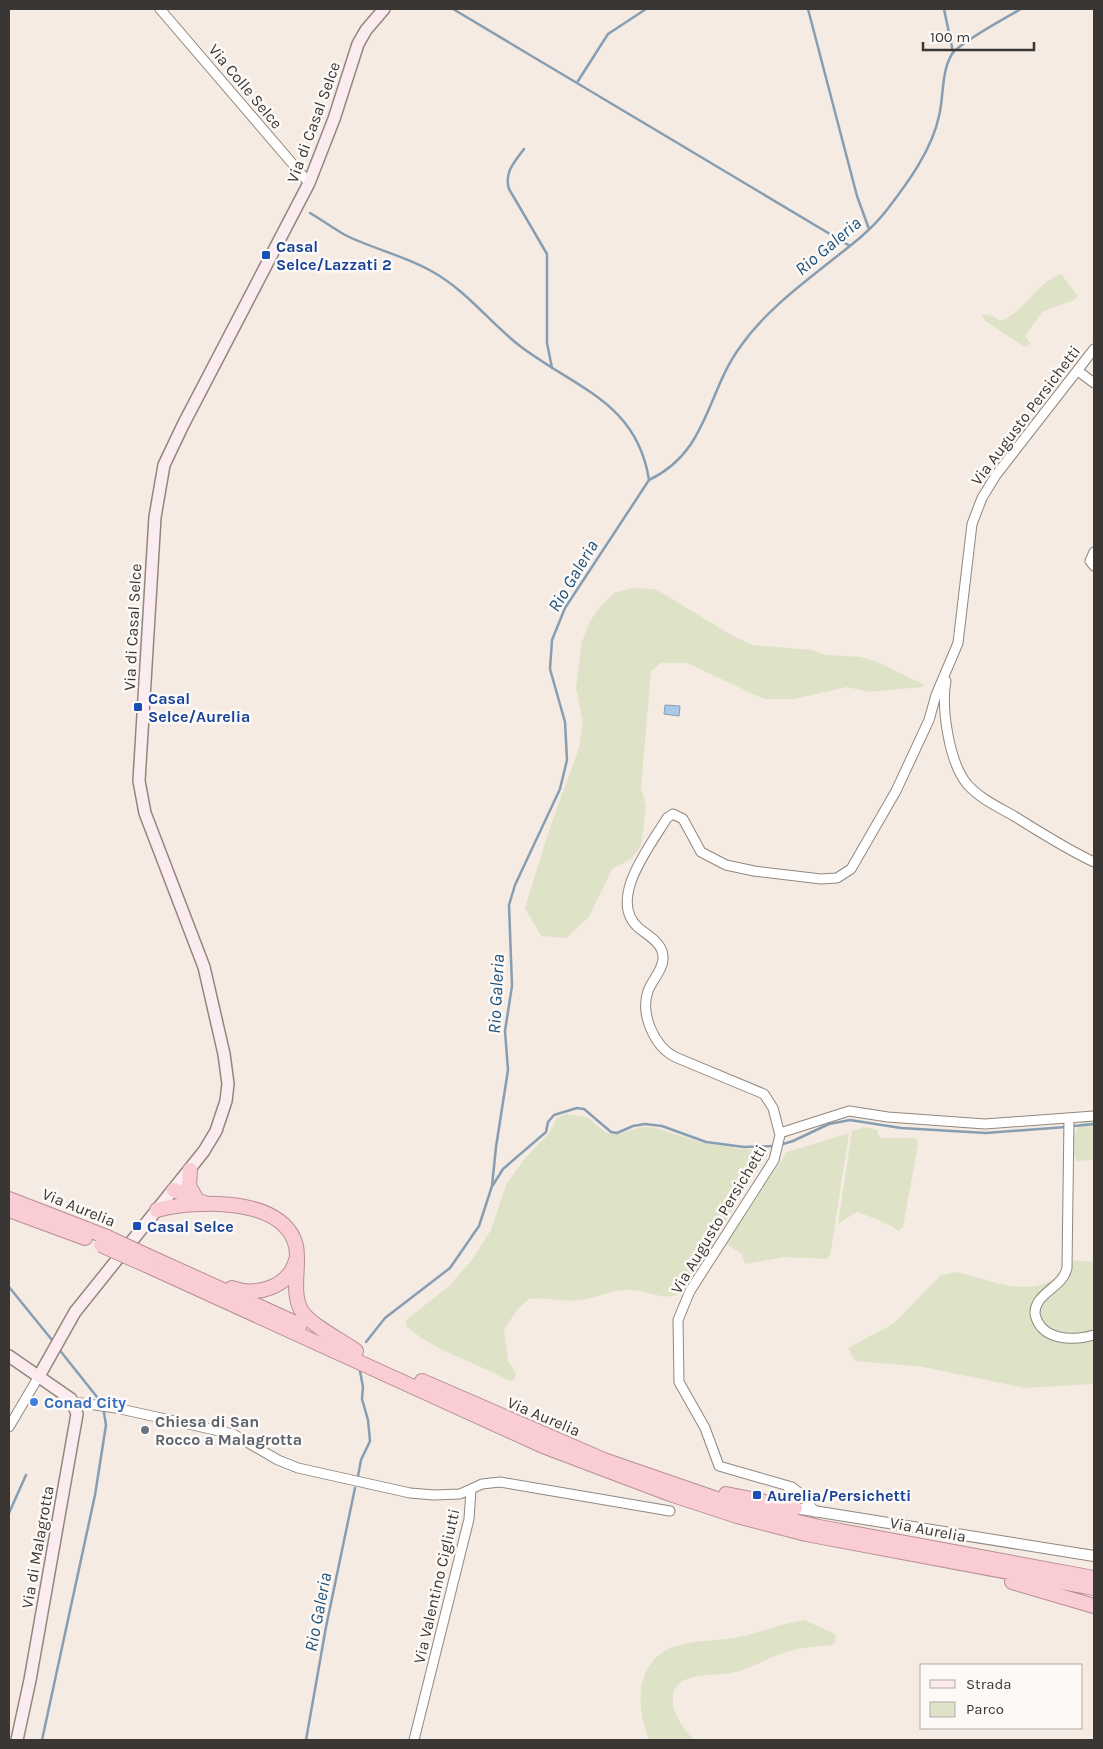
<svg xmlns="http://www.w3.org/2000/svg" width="1103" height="1749" viewBox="0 0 1103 1749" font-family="Karla,sans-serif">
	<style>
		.green { fill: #dee3c7 }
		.water { fill: #a8cae8; stroke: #879eb2 }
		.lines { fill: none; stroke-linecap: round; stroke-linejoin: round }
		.stream { stroke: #879eb2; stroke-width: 2.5 }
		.minor-casing { stroke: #91877f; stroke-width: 11 }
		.tertiary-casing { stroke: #91877f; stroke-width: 12 }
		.secondary-casing { stroke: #91877f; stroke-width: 14 }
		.trunk-casing { stroke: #b68f94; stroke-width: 16 }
		.minor { stroke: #fff; stroke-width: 9 }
		.tertiary { stroke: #fff; stroke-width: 10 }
		.secondary { stroke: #fdecef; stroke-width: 11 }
		.trunk { stroke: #faccd4; stroke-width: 14 }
		.trunk-bridge-casing { stroke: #b68f94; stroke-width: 16; stroke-linecap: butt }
		.trunk-bridge { stroke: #faccd4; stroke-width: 14 }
		.transit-dot { fill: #1a4fb4; stroke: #fdf9f6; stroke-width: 2 }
		.shop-dot { fill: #3f7fe0; stroke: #fdf9f6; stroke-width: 2 }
		.worship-dot { fill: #6b7280; stroke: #fdf9f6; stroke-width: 2 }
		.labels { text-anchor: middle; stroke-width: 5; stroke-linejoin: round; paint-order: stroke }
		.street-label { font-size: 16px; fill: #3a3633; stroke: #fdf9f6 }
		.transit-label { font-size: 16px; font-weight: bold; fill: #164399; stroke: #fdf9f6; text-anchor: start }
		.shop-label { font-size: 16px; font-weight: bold; fill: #366cbe; stroke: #fdf9f6; text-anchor: start }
		.worship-label { font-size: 16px; font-weight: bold; fill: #5b616d; stroke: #fdf9f6; text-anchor: start }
		.water-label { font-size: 18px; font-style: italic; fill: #1f537c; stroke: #fdf9f6 }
	</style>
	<rect width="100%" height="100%" fill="#f5ebe2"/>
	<path class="green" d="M1061 274 1078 296 1074 300 1042 312 1025 336 1031 344 1025 347 985 321 982 314 990 315 1001 321C1025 311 1036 283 1061 274Z
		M633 588 654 589 662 593 733 636 753 645 812 650 826 655 860 657 875 661 925 685 922 687 869 692 847 687 794 699H764L687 663H661L651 671 641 788 646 806 641 846 631 859 612 869 589 917 566 938 541 936 525 908 549 830 579 748 583 722 576 688 582 642 590 621 601 606 614 593Z
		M565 1114 587 1117 606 1133 619 1134 641 1127H652L700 1142 741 1149 766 1150 760 1165 681 1293C666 1302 648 1291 632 1290 613 1288 597 1299 579 1300 561 1302 545 1297 529 1299L517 1310 504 1330 508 1361 516 1373 514 1380H507C474 1361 435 1352 406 1326V1320L448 1287 471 1261 491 1230 506 1185 522 1162 549 1133 557 1118Z
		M1094 1119V1160L1076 1161C1071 1148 1073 1132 1082 1121Z
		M864 1127 877 1130 880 1138H915L918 1144 903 1227 898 1231C889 1223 869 1216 857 1212L838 1224 852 1131Z
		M849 1133 830 1256 827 1259 785 1257 745 1264 742 1254 726 1244 787 1152Z
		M1071 1260 1094 1262V1329C1070 1337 1063 1338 1041 1323L1039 1307 1068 1279Z
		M958 1272C990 1280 1023 1297 1054 1279L1056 1283 1038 1301 1036 1325C1052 1345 1071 1342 1094 1338V1384L1025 1388 923 1367 855 1361 848 1348 893 1324 941 1275Z
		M804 1620 835 1634 836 1641 832 1645C817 1647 800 1647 786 1652 770 1657 756 1666 740 1671 725 1675 712 1674 698 1676 656 1683 675 1721 694 1740H649C635 1706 635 1659 676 1646 694 1640 715 1641 734 1638 757 1634 780 1624 804 1620Z"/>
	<path class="water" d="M665 705 680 706 679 716 664 714Z"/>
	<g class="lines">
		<path class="stream" d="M453 9 850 246
			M808 9 857 196 869 229
			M944 9 953 52
			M578 81 608 34 646 9
			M524 149C514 163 504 172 509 189L547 254V343L552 368
			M310 213C322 220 333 228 345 235 373 249 406 256 433 272 467 291 490 323 520 346 575 388 637 402 649 480
			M1074 1126 1094 1124
			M783 1144 793 1141 829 1124 850 1120 901 1128 986 1133 1066 1127
			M493 1185 503 1169 546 1132 548 1122 554 1115 577 1108 584 1109 611 1132 617 1133 633 1126 645 1124 662 1126 706 1142 744 1147 775 1146
			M9 1287 52 1340
			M366 1342 385 1318 450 1268 479 1226 492 1186 496 1147 508 1070 505 1031 512 986 509 905 515 885 560 789 567 760 565 722 550 669 552 640 565 608 649 480C708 452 706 394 740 347 766 310 801 285 836 257 854 243 872 229 886 211 907 184 932 150 939 116 944 96 941 72 952 54 959 43 1007 17 1021 9
			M58 1348 101 1402
			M358 1476 361 1460 370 1441 368 1420 362 1399 363 1387 360 1371
			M9 1513 26 1475
			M42 1740 95 1495 106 1425 103 1407
			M306 1740 326 1627 355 1488"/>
		<g class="minor-casing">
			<path id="minor" d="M160 9 309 183
				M1078 371 1094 383
				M1094 552 1090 561 1094 566
				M946 681C941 708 949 762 967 784 979 798 998 807 1014 816 1040 832 1066 849 1094 862
				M1069 1118 1067 1268C1063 1288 1034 1293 1035 1314 1041 1341 1073 1341 1094 1335
				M780 1133 849 1111 888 1117 985 1124 1094 1116
				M74 1402 116 1408 233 1434 278 1460 298 1468 410 1493 434 1495 460 1494 482 1484 500 1482 670 1511
				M9 1427 39 1376
				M787 1486 795 1498V1508
				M815 1512 802 1495 792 1487 719 1466 705 1428 679 1382 678 1320 690 1291 774 1160 780 1135 773 1108 764 1094 675 1057C654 1046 640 1014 648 991 652 980 664 969 663 957 663 944 649 936 640 929 605 901 651 845 667 818L673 814 683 819 701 852 726 865 754 871 821 879 837 878 851 869 896 791 929 720 936 695 958 643 972 524 982 498 996 475 1094 349
				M414 1740 469 1519 471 1490"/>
		</g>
		<g class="tertiary-casing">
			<path id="tertiary" d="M795 1508 1094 1556"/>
		</g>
		<g class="secondary-casing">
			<path id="secondary" d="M9 1356 71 1399 77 1414 30 1680 17 1740
				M39 1376 75 1312 204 1151 216 1131 226 1101 228 1084 224 1054 204 967 145 813 139 781 155 517 164 465 183 425 309 183 334 119 358 44 366 30 384 9"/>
		</g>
		<g class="trunk-casing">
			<path id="trunk" d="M190 1170 189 1186 197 1200
				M174 1190 204 1203
				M9 1199 107 1237
				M9 1210 85 1238
				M157 1210C195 1200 284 1196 296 1246 300 1266 291 1291 301 1310 310 1325 341 1340 356 1351
				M148 1256 300 1325
				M146 1265 543 1446 670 1494 737 1516 806 1534 1094 1588
				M232 1288C257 1297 289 1287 296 1260
				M422 1381 604 1460 749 1510 819 1527 1094 1578
				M726 1494 795 1508
				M1012 1582 1094 1606"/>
		</g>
		<use href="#minor" class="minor"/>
		<use href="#tertiary" class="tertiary"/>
		<use href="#secondary" class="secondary"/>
		<use href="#trunk" class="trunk"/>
		<g class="trunk-bridge-casing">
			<path id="trunk-bridge" d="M107 1237 148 1256
				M101 1245 146 1265"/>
		</g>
		<use href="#trunk-bridge" class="trunk-bridge"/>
	</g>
	<g class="transit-dot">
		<rect x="261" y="250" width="10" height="10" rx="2.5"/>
		<rect x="133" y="702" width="10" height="10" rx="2.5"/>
		<rect x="132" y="1221" width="10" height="10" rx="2.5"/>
		<rect x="752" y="1490" width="10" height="10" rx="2.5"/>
	</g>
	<circle class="shop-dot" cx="34" cy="1402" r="5"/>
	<circle class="worship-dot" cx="145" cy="1430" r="5"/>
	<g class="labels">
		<g class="street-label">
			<text transform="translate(246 86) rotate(50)" y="6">Via Colle Selce</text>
			<text transform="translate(313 122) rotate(-70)" y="6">Via di Casal Selce</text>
			<text transform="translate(1025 415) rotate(-53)" y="6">Via Augusto Persichetti</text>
			<text transform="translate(132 627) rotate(-87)" y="6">Via di Casal Selce</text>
			<text transform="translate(79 1207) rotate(22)" y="6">Via Aurelia</text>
			<text transform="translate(718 1219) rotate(-59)" y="6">Via Augusto Persichetti</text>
			<text transform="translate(544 1416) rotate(23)" y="6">Via Aurelia</text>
			<text transform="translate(928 1529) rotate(11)" y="6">Via Aurelia</text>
			<text transform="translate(37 1547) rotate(-80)" y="6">Via di Malagrotta</text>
			<text transform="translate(436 1586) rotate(-77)" y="6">Via Valentino Cigliutti</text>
		</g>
		<g class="transit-label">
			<text x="276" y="252">Casal<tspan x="276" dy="18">Selce/Lazzati 2</tspan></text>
			<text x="148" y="704">Casal<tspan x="148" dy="18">Selce/Aurelia</tspan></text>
			<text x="147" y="1232">Casal Selce</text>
			<text x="767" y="1501">Aurelia/Persichetti</text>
		</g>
		<g class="shop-label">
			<text x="44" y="1408">Conad City</text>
		</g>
		<g class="worship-label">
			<text x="155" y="1427">Chiesa di San<tspan x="155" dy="18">Rocco a Malagrotta</tspan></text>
		</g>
		<g class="water-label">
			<text transform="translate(828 246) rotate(-40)" y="6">Rio Galeria</text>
			<text transform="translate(573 576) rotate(-59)" y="6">Rio Galeria</text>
			<text transform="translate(496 994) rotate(-87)" y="6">Rio Galeria</text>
			<text transform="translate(318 1612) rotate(-79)" y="6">Rio Galeria</text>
		</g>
	</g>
	<rect width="1103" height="1749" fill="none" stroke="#3a3633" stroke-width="20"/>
	<rect x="920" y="1664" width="162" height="65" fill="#fdf9f6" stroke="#afaba8"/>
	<rect x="930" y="1680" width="25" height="8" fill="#fdecef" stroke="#afaba8"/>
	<text x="966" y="1689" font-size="15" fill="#3a3633">Strada</text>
	<rect x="930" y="1702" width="25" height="15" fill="#dee3c7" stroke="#afaba8"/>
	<text x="966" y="1714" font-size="15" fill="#3a3633">Parco</text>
	<path d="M923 42v8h111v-8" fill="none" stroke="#3a3633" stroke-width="2.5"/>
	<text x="930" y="42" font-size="15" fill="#3a3633" stroke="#fdf9f6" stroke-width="4" paint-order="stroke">100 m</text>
</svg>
